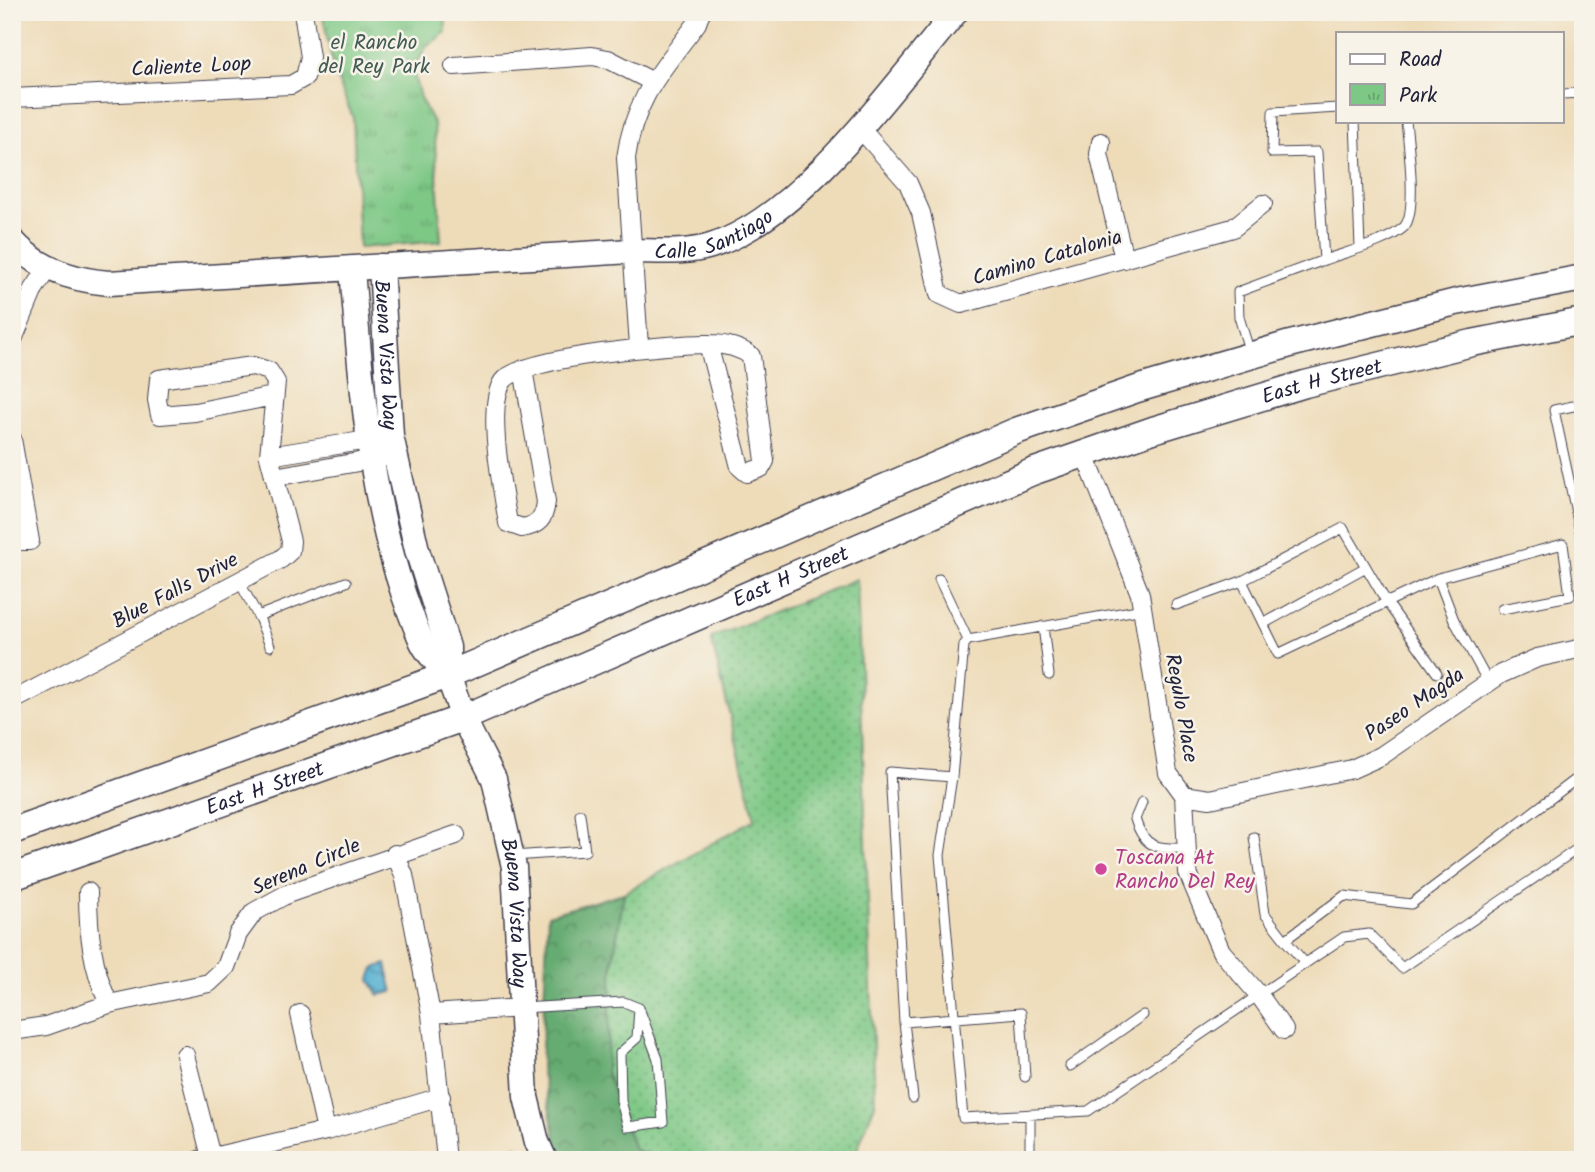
<svg xmlns="http://www.w3.org/2000/svg" width="1595" height="1172" viewBox="0 0 1595 1172" font-family="Kalam,sans-serif">
	<style>
		.grass { fill: url(#grass-dots); stroke: #507560; stroke-width: 2 }
		.forest { fill: url(#forest-crowns); stroke: #446756; stroke-width: 2 }
		.park { fill: url(#park-tufts); stroke: #507560; stroke-width: 2 }
		.water { fill: url(#water-waves); stroke: #3b6986; stroke-width: 2 }
		.lines { fill: none; stroke-linecap: round; stroke-linejoin: round }
		.lane-casing { stroke: #413e4e; stroke-width: 11 }
		.street-casing { stroke: #413e4e; stroke-width: 20 }
		.secondary-casing { stroke: #413e4e; stroke-width: 27 }
		.primary-casing { stroke: #413e4e; stroke-width: 29 }
		.lane { stroke: #fff; stroke-width: 9 }
		.street { stroke: #fff; stroke-width: 18 }
		.secondary { stroke: #fff; stroke-width: 24 }
		.primary { stroke: #fff; stroke-width: 26 }
		.hotel-dot { fill: #d1479c; stroke: #f7f3e8; stroke-width: 2.5 }
		.labels { text-anchor: middle; stroke-width: 5; stroke-linejoin: round; paint-order: stroke }
		.park-label { font-size: 21px; fill: #425c55; stroke: #f7f3e8 }
		.street-label { font-size: 21px; fill: #22223b; stroke: #f7f3e8 }
		.hotel-label { font-size: 21px; fill: #b23c85; stroke: #f7f3e8; text-anchor: start }
	</style>
	<defs>
		<pattern id="grass-dots" width="8" height="8" patternUnits="userSpaceOnUse" patternTransform="scale(1.75)"><rect width="8" height="8" fill="#7dc885"/><path d="M2 2h.1M6 6h.1" fill="none" stroke="#66a26e" stroke-width="1.8" stroke-linecap="round"/></pattern>
		<pattern id="forest-crowns" width="20" height="18" patternUnits="userSpaceOnUse" patternTransform="scale(1.75)"><rect width="20" height="18" fill="#66ac72"/><path d="M2 6a3 3 0 1 1 6 0M12 15a3 3 0 1 1 6 0" fill="none" stroke="#548c5f"/></pattern>
		<pattern id="park-tufts" width="24" height="20" patternUnits="userSpaceOnUse" patternTransform="scale(1.75)"><rect width="24" height="20" fill="#7dc885"/><path d="M3 7l-1-3M5 7V3M7 7l1-3M15 17l-1-3M17 17v-4M19 17l1-3" fill="none" stroke="#66a26e"/></pattern>
		<pattern id="water-waves" width="16" height="10" patternUnits="userSpaceOnUse" patternTransform="scale(1.75)"><rect width="16" height="10" fill="#54b0d2"/><path d="M0 5q4-4 8 0t8 0" fill="none" stroke="#458fac"/></pattern>
	</defs>
	<rect width="100%" height="100%" fill="#f7f3e8"/>
	<filter id="ink" filterUnits="userSpaceOnUse"><feTurbulence type="fractalNoise" baseFrequency=".0143" numOctaves="2"/><feDisplacementMap in="SourceGraphic" scale="14" xChannelSelector="R" yChannelSelector="G"/><feConvolveMatrix kernelMatrix="1 2 1 2 8 2 1 2 1" color-interpolation-filters="sRGB"/></filter>
	<filter id="wash" filterUnits="userSpaceOnUse"><feTurbulence type="fractalNoise" baseFrequency=".00686" numOctaves="4" result="noise"/><feDisplacementMap in="SourceGraphic" scale="28" xChannelSelector="R" yChannelSelector="G"/><feGaussianBlur stdDeviation="1.57" result="paint"/><feColorMatrix in="noise" values="0 0 0 0 0 0 0 0 0 0 0 0 0 0 0 0 0 1.4 0 .05"/><feComposite in="paint" operator="in"/></filter>
	<g filter="url(#wash)">
		<rect width="100%" height="100%" fill="#eedcb9"/>
		<path class="grass" d="M857 579 875 1104 853 1160H658L634 1149 606 1072 613 960 624 893 755 819 711 638Z
			M517 1146 515 1160H466Z"/>
		<path class="forest" d="M624 893 613 960 606 1072 634 1149 658 1160H560L541 1068 548 915Z"/>
		<path class="park" d="M322 12H445L446 32 426 47 413 71 420 98 434 124 441 241 359 248 353 118 334 71Z"/>
		<path class="water" d="M386 964 393 992 379 995 370 980 374 968Z"/>
	</g>
	<g filter="url(#ink)">
		<g class="lines">
			<g class="lane-casing">
				<path id="lane" d="M1562 94 1583 93
					M1355 121 1360 247
					M1324 260C1346 252 1388 242 1404 227 1418 213 1408 142 1406 121
					M1250 353 1239 317 1238 292 1324 260 1317 152 1272 153 1273 112 1338 108
					M1582 540 1554 410 1583 404
					M1438 578 1563 544 1570 596 1502 609
					M939 579 968 640
					M239 581 260 620 270 646
					M1242 581 1343 528 1386 601 1437 673
					M1176 605 1242 581 1278 654 1438 578 1454 620 1488 682
					M1143 609 968 640 964 645 952 777 940 855 963 1118 1088 1111 1344 937 1369 934 1402 968 1583 845
					M258 616 346 582
					M1263 624 1366 567
					M1043 626 1049 675
					M1142 802 1135 819C1144 848 1157 849 1185 848
					M1254 837 1265 914 1285 940
					M513 856 585 851 580 814
					M1305 963 1285 940 1344 896 1411 904 1583 774
					M522 1008 624 1002 639 1008 658 1059 663 1122 628 1127 621 1101 620 1053 637 1038 639 1008
					M904 1022 890 772 952 777
					M1070 1066 1143 1015
					M913 1098 904 1022 1021 1013 1025 1077
					M1030 1114V1160"/>
			</g>
			<g class="street-casing">
				<path id="street" d="M454 66 592 56 608 59 653 82
					M12 98 291 85 305 77 310 57 303 12
					M859 127 908 183 921 213 939 294 961 304 1233 228 1263 204
					M1101 142 1099 154 1124 259
					M12 342 34 289 48 268
					M639 346 626 158C634 98 662 70 697 23L701 12
					M523 369 546 502C544 519 539 525 522 528L508 523C503 492 485 407 503 381 520 357 677 343 710 344 725 344 739 347 751 356L765 461 761 468 747 473 740 467 708 344
					M12 439 30 541H12
					M1085 455 1140 594 1168 773 1184 795 1188 873 1221 951 1259 995 1284 1030
					M269 456 380 438
					M274 477 381 458
					M12 701 281 559 290 551 291 541 269 456 276 382 269 371 253 366 159 379 157 400 160 415 195 412 273 396
					M1184 795 1210 799 1352 769 1381 756 1501 674 1537 658 1583 648
					M395 854 404 875 431 1014 446 1160
					M88 892C88 931 92 968 109 1004
					M300 1014 326 1131
					M431 1014 522 1008
					M12 1031 46 1026 109 1004 209 983 226 967 238 934 254 912 287 894 456 835
					M185 1055 211 1157
					M199 1160 326 1131 441 1097"/>
			</g>
			<g class="secondary-casing">
				<g id="secondary">
					<path id="s1" d="M12 240C37 269 72 280 109 283L631 251C657 251 685 254 711 246 802 217 894 85 956 12"/>
					<path id="s2" d="M381 266 391 436 417 550 448 647V675L463 718 494 779 514 867 526 1097 537 1142 545 1160"/>
					<path d="M352 269C362 394 371 526 422 642 428 655 439 665 448 675"/>
				</g>
			</g>
			<g class="primary-casing">
				<g id="primary">
					<path d="M12 831 448 675 1016 431 1137 389 1290 344 1456 302 1583 278"/>
					<path id="s3" d="M12 877 463 718 1032 472 1153 430 1305 384 1472 343 1583 321"/>
				</g>
			</g>
			<use href="#lane" class="lane"/>
			<use href="#street" class="street"/>
			<use href="#secondary" class="secondary"/>
			<use href="#primary" class="primary"/>
		</g>
	</g>
	<circle class="hotel-dot" cx="1101" cy="869" r="7"/>
	<g class="labels">
		<g class="park-label">
			<text x="374" y="49">el Rancho<tspan x="374" dy="24">del Rey Park</tspan></text>
		</g>
		<g class="street-label">
			<text transform="translate(191 66) rotate(-3)" y="7">Caliente Loop</text>
			<text dy="7" stroke="none"><textPath href="#s1" startOffset="718">Calle Santiago</textPath></text>
			<text transform="translate(1047 257) rotate(-16)" y="7">Camino Catalonia</text>
			<text dy="7" stroke="none"><textPath href="#s2" startOffset="89">Buena Vista Way</textPath></text>
			<text dy="7" stroke="none"><textPath href="#s3" startOffset="1402">East H Street</textPath></text>
			<text dy="7" stroke="none"><textPath href="#s3" startOffset="835">East H Street</textPath></text>
			<text transform="translate(175 590) rotate(-28)" y="7">Blue Falls Drive</text>
			<text transform="translate(1414 704) rotate(-34)" y="7">Paseo Magda</text>
			<text transform="translate(1182 708) rotate(80)" y="7">Regulo Place</text>
			<text dy="7" stroke="none"><textPath href="#s3" startOffset="268">East H Street</textPath></text>
			<text transform="translate(306 866) rotate(-23)" y="7">Serena Circle</text>
			<text dy="7" stroke="none"><textPath href="#s2" startOffset="667">Buena Vista Way</textPath></text>
		</g>
		<g class="hotel-label">
			<text x="1115" y="864">Toscana At<tspan x="1115" dy="24">Rancho Del Rey</tspan></text>
		</g>
	</g>
	<rect width="1595" height="1172" fill="none" stroke="#f7f3e8" stroke-width="42"/>
	<rect x="1336" y="32" width="228" height="91" fill="#f7f3e8" stroke="#a29fa3" stroke-width="2"/>
	<rect x="1350" y="54" width="35" height="10" fill="#ffffff" stroke="#a29fa3" stroke-width="2"/>
	<text x="1399" y="66" font-size="21" fill="#22223b">Road</text>
	<rect x="1350" y="84" width="35" height="21" fill="url(#park-tufts)" stroke="#a29fa3" stroke-width="2"/>
	<text x="1399" y="102" font-size="21" fill="#22223b">Park</text>
</svg>
